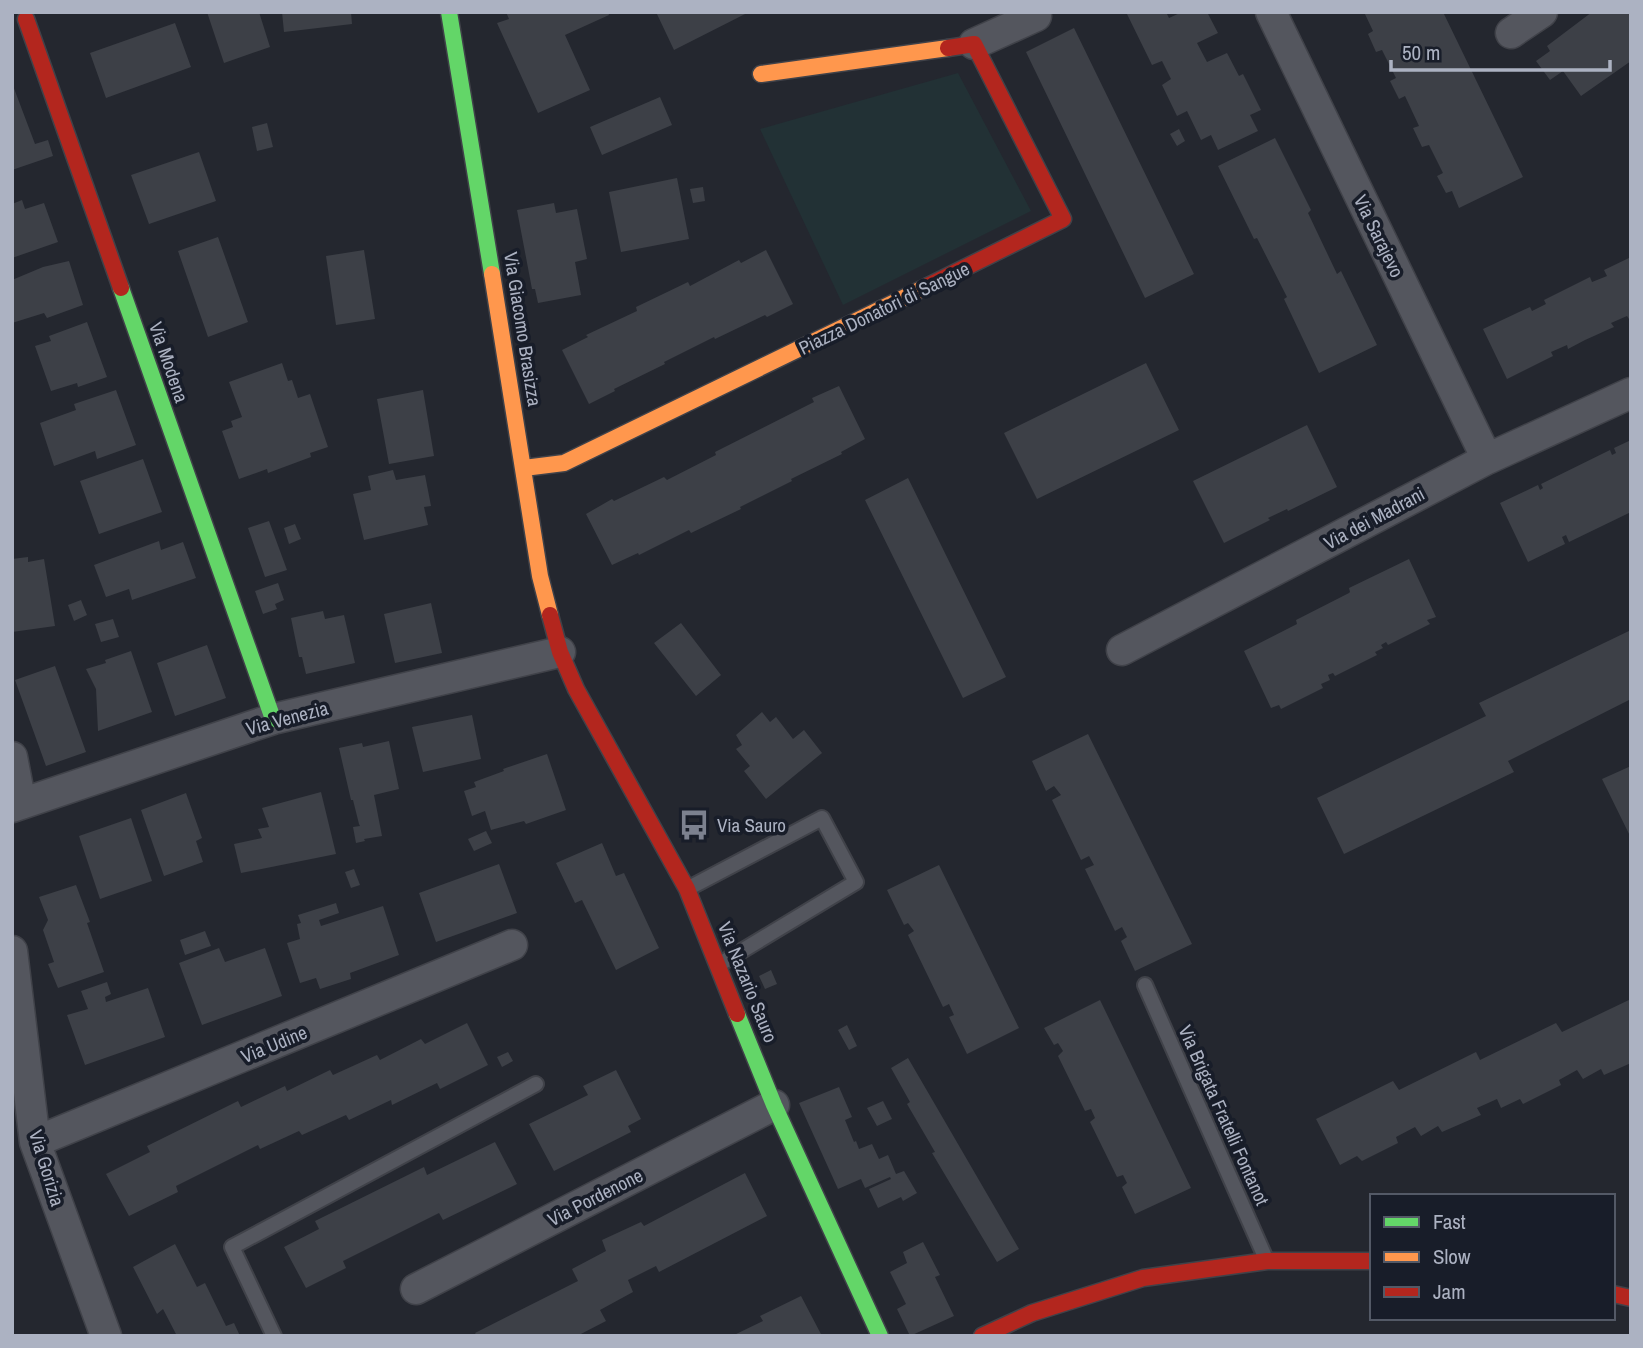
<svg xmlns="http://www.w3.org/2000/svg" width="1643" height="1348" viewBox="0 0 1643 1348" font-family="'Archivo Narrow',sans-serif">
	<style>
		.green { fill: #223135 }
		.building { fill: #3d4047 }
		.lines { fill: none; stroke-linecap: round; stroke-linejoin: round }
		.lane-casing { stroke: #404249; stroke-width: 18 }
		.street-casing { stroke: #404249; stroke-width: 33 }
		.fast-casing { stroke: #404249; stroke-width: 19 }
		.slow-casing { stroke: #404249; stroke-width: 19 }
		.jam-casing { stroke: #404249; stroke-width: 19 }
		.lane { stroke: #54565e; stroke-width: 14 }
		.street { stroke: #54565e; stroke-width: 30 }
		.fast { stroke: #63d668; stroke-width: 16 }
		.slow { stroke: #ff974d; stroke-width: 16 }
		.jam { stroke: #b3261e; stroke-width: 16 }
		.labels { text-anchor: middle; stroke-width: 7; stroke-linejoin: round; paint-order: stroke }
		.street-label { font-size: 19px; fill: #acb2c2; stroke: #181d29 }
		.poi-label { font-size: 19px; fill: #acb2c2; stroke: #181d29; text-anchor: start }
	</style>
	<rect width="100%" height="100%" fill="#24272f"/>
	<path class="green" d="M958 73 1031 211 843 305 760 129Z"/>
	<path class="building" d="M207 12H259L270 47 224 63Z
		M282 12H351L352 24 284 32Z
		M506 12H608L609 15 565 35 590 90 538 113 497 23 509 19Z
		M656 12H749L674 50Z
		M1126 12H1166L1169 18 1182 12H1207L1218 33 1197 43 1207 62 1227 53 1239 76 1243 74 1261 110 1250 115 1258 131 1218 150 1211 135 1201 140 1187 111 1177 116 1162 85 1171 79 1162 61 1152 65Z
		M1364 12H1443L1523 177 1459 208 1452 191 1446 193 1437 176 1443 173 1429 145 1422 147 1413 128 1419 126 1405 96 1399 99 1390 81 1396 78 1382 50 1376 52 1368 34 1373 31Z
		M1592 12H1631V61L1581 96 1563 71 1550 80 1536 61 1550 51 1547 46Z
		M175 23 191 67 106 98 90 53Z
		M1074 28 1194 274 1145 298 1026 52Z
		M12 83 35 144 48 140 53 156 12 170Z
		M660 97 672 125 602 155 590 127Z
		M267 123 273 147 257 151 252 127Z
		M1179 129 1185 141 1177 146 1170 134Z
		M1275 138 1311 210 1308 213 1337 274 1341 271 1377 345 1319 373 1284 299 1287 297 1257 238 1254 239 1218 166Z
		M199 152 216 201 149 224 131 175Z
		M677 178 689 239 621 252 609 192Z
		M703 187 705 201 693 203 690 189Z
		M22 200 25 209 44 203 58 242 12 258V204Z
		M554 203 556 213 577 209 587 259 575 262 581 295 538 303 535 289H532L517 210Z
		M218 237 248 322 208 337 178 251Z
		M364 250 375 319 336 325 326 256Z
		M766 250 793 304 767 317 765 315 715 339 714 337 664 362 665 364 614 389 615 391 589 404 562 350 588 337 586 335 637 311 636 307 688 282 690 286 739 260 741 263Z
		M1631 257V318L1629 319 1627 316 1611 323 1614 327 1585 340 1568 349 1567 345 1551 352 1553 356 1507 379 1483 329 1530 307 1532 311 1546 304 1544 300 1590 277 1592 282 1607 276 1604 270Z
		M69 261 83 305 47 318 44 313 12 323V280L43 267Z
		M87 322 107 377 78 387 77 383 51 391 35 346 51 341 49 336Z
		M282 363 288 381 292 380 298 398 310 394 328 447 310 453 311 457 268 473 267 469 239 479 222 431 233 427 231 421 242 417 229 382Z
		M1146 363 1179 430 1037 499 1004 433Z
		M839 386 865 439 841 452 842 454 791 479 792 481 740 507 741 509 691 533 689 530 639 555 638 553 612 565 586 514 612 499 614 501 664 477 667 480 716 455 715 452 814 402 812 398Z
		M116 390 136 445 97 459 95 451 54 466 40 423 76 410 74 404Z
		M423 390 434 456 389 464 377 399Z
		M1307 425 1337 487 1288 511 1287 509 1268 518 1270 520 1224 543 1193 481Z
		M1631 440V512L1569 542 1566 535 1562 537 1565 544 1528 562 1500 503 1538 485 1540 490 1543 488 1541 484 1610 450 1612 455 1616 453 1614 448Z
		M143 459 162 512 99 534 80 481Z
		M393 470 396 480 425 475 431 506 424 507 428 525 364 540 353 494 371 490 368 476Z
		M908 478 1006 677 963 698 865 500Z
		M269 521 287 570 265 577 248 528Z
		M295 524 301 539 289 544 284 528Z
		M159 541 161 550 183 542 196 578 132 600 129 589 106 597 94 565Z
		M28 557V562L44 559 55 626 12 632V559Z
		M1409 559 1436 617 1427 620 1430 624 1388 645 1386 642 1381 645 1383 648 1375 652 1377 655 1335 676 1333 673 1328 675 1330 680 1321 684 1323 688 1281 709 1279 705 1271 708 1244 651 1297 624 1296 620 1349 593 1350 592 1349 588Z
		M278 583 284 600 275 604 277 609 263 614 255 591Z
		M81 600 87 615 74 621 68 605Z
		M431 603 442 653 395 663 384 614Z
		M323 611 325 619 344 615 355 663 306 674 302 657H299L291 618Z
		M113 619 119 637 101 642 95 624Z
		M681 623 721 675 696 696 654 643Z
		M1631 630V699L1508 761 1514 772 1344 854 1317 798 1486 716 1479 703Z
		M207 645 226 698 175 716 157 663Z
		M131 651 152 712 98 731 96 689 86 669 106 663 105 660Z
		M55 666 86 752 46 766 15 680Z
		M762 712 770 722 776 717 793 739 804 730 822 753 766 799 744 771 750 766 736 749 742 745 736 735Z
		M472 715 481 759 423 772 412 727Z
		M1088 734 1192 944 1135 971 1121 941 1127 937 1122 927 1115 931 1085 869 1094 865 1089 856 1081 860 1052 800 1061 795 1054 786 1046 791 1032 761Z
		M389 741 399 789 374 795 382 836 364 839 365 841 356 843 353 827 360 826 359 824 353 800H351L339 748 362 743 363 747Z
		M547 754 566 810 526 824 524 821 491 830 485 811 472 816 464 791 476 787 474 782 504 771 503 769Z
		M1631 766V838L1602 779Z
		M321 792 336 854 241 873 234 844 262 838 258 829 269 827 262 808Z
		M186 793 202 838 196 841 203 862 164 876 141 810Z
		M131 818 152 881 100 899 79 836Z
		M486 831 492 843 474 851 468 839Z
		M602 843 616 876 624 873 659 948 616 970 582 900 575 903 556 863Z
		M499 864 517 913 436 942 419 893Z
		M939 865 1019 1028 967 1054 949 1017 954 1015 949 1004 943 1007 908 935 914 931 908 923 904 925 887 890Z
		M354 869 360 885 351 888 345 872Z
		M76 885 90 922 87 923 104 972 58 988 48 964 54 962 43 930 48 920 39 897Z
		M336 903 339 913 319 920 321 926 383 906 399 955 350 973 351 979 320 989 316 978 300 983 287 943 300 939 297 924 301 923 298 915Z
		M205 931 211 946 185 955 180 940Z
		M219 948 225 962 265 948 282 996 202 1025 179 963Z
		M771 970 777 984 765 989 759 976Z
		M107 982 111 994 105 997 106 1002 148 988 165 1037 85 1065 67 1015 88 1009 81 991Z
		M1631 999V1063L1604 1075 1601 1069 1583 1079 1577 1070 1559 1080 1561 1085 1523 1104 1520 1099 1501 1108 1497 1099 1477 1108 1481 1115 1442 1132 1438 1126 1421 1136 1415 1127 1396 1137 1398 1143 1362 1161 1357 1156 1340 1165 1316 1119 1393 1081 1399 1090 1476 1052 1480 1060 1556 1023 1562 1032Z
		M1100 1000 1191 1188 1135 1214 1122 1187 1127 1183 1123 1175 1117 1177 1090 1122 1095 1118 1091 1109 1085 1111 1058 1056 1063 1051 1058 1043 1054 1045 1044 1028Z
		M467 1023 488 1065 440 1089 437 1083 392 1105 391 1100 349 1120 346 1115 302 1135 299 1131 260 1149 258 1145 176 1186 178 1192 129 1216 106 1174 150 1152 147 1146 238 1101 241 1107 285 1086 287 1091 330 1070 333 1075 377 1055 380 1060 421 1039 425 1044Z
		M847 1025 857 1046 849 1050 838 1030Z
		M508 1052 513 1061 502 1067 497 1057Z
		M908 1058 1019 1249 997 1262 932 1153 935 1152 907 1104 910 1102 891 1068Z
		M616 1070 641 1119 628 1126 631 1132 554 1171 529 1124 588 1095 583 1086Z
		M839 1087 852 1117 845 1120 854 1142 856 1141 859 1149 872 1144 879 1159 888 1155 896 1174 904 1171 917 1193 903 1201 901 1197 878 1208 869 1189 891 1179 890 1177 865 1188 861 1179 838 1189 799 1103Z
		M883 1101 892 1119 877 1126 867 1108Z
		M495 1142 517 1184 443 1220 439 1213 343 1261 346 1268 306 1288 284 1247 319 1229 315 1221 424 1167 427 1175Z
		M745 1173 767 1216 659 1272 656 1266 628 1280 633 1292 600 1310 606 1321 577 1336H477L475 1333 578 1281 572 1269 606 1251 602 1240 641 1222 644 1226Z
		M923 1242 940 1275 935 1277 954 1316 910 1336 897 1309 906 1304 890 1272 907 1263 903 1252Z
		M175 1244 197 1287 205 1283 226 1326 234 1323 240 1336H177L163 1309 157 1314 133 1267Z
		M801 1296 822 1336H732L763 1321 760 1316Z"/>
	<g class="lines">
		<g class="lane-casing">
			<path id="lane" d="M689 888 822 818 856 882 720 964
				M1145 985 1266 1259
				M274 1336 232 1247 536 1084"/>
		</g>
		<g class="street-casing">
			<path id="street" d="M1271 12 1487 459
				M1511 33 1542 12
				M974 44 1036 16
				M1122 650 1487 459 1631 393
				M12 757 21 804
				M12 807 273 719 560 652
				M12 951 35 1142 106 1336
				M35 1142 512 945
				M416 1289 774 1105"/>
		</g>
		<g class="fast-casing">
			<path id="fast" d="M449 12 492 274
				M121 288 273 719
				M737 1014 774 1105 880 1336"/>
		</g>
		<g class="slow-casing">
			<path id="slow" d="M761 74 948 48
				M492 274 540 576 550 615
				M524 468 564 463 928 286"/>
		</g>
		<g class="jam-casing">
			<path id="jam" d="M26 19 121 288
				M928 286 1063 219 974 44 948 48
				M550 615 560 652 576 689 687 889 737 1014
				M1613 1294 1631 1298
				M982 1336 1032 1313 1143 1278 1267 1261H1372"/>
		</g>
		<use href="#lane" class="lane"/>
		<use href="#street" class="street"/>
		<use href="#fast" class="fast"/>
		<use href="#slow" class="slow"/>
		<use href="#jam" class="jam"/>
	</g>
	<defs>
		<g id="bus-bare" transform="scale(2.415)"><path d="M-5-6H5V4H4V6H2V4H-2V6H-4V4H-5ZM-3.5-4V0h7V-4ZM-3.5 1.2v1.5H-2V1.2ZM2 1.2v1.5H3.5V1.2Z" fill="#7c818f" stroke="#181d29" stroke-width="2.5" paint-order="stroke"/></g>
	</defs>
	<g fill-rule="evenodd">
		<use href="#bus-bare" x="694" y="825"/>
	</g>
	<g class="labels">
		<g class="street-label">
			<text transform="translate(1379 236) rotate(64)" y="7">Via Sarajevo</text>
			<text transform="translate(884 308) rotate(-26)" y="7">Piazza Donatori di Sangue</text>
			<text transform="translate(523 329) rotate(81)" y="7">Via Giacomo Brasizza</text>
			<text transform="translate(169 362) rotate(71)" y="7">Via Modena</text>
			<text transform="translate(1374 518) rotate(-28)" y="7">Via dei Madrani</text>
			<text transform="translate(287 718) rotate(-15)" y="7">Via Venezia</text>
			<text transform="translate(748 982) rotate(68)" y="7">Via Nazario Sauro</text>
			<text transform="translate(274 1044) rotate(-22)" y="7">Via Udine</text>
			<text transform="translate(1224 1115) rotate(66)" y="7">Via Brigata Fratelli Fontanot</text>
			<text transform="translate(47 1168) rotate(73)" y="7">Via Gorizia</text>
			<text transform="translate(595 1197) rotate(-27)" y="7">Via Pordenone</text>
		</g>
		<g class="poi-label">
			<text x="717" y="832">Via Sauro</text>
		</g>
	</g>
	<rect width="1643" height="1348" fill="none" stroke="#acb2c2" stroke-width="28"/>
	<rect x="1370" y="1194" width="245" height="126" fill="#181d29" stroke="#535966" stroke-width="2"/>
	<rect x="1384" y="1217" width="35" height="10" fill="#63d668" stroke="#535966" stroke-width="2"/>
	<text x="1433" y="1229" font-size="21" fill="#acb2c2">Fast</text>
	<rect x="1384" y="1252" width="35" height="10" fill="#ff974d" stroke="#535966" stroke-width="2"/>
	<text x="1433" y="1264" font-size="21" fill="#acb2c2">Slow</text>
	<rect x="1384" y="1287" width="35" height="10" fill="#b3261e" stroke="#535966" stroke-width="2"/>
	<text x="1433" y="1299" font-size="21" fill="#acb2c2">Jam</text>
	<path d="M1391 60v10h219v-10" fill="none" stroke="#acb2c2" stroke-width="3.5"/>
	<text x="1402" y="60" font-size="21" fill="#acb2c2" stroke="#181d29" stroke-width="5" paint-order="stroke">50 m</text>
</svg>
